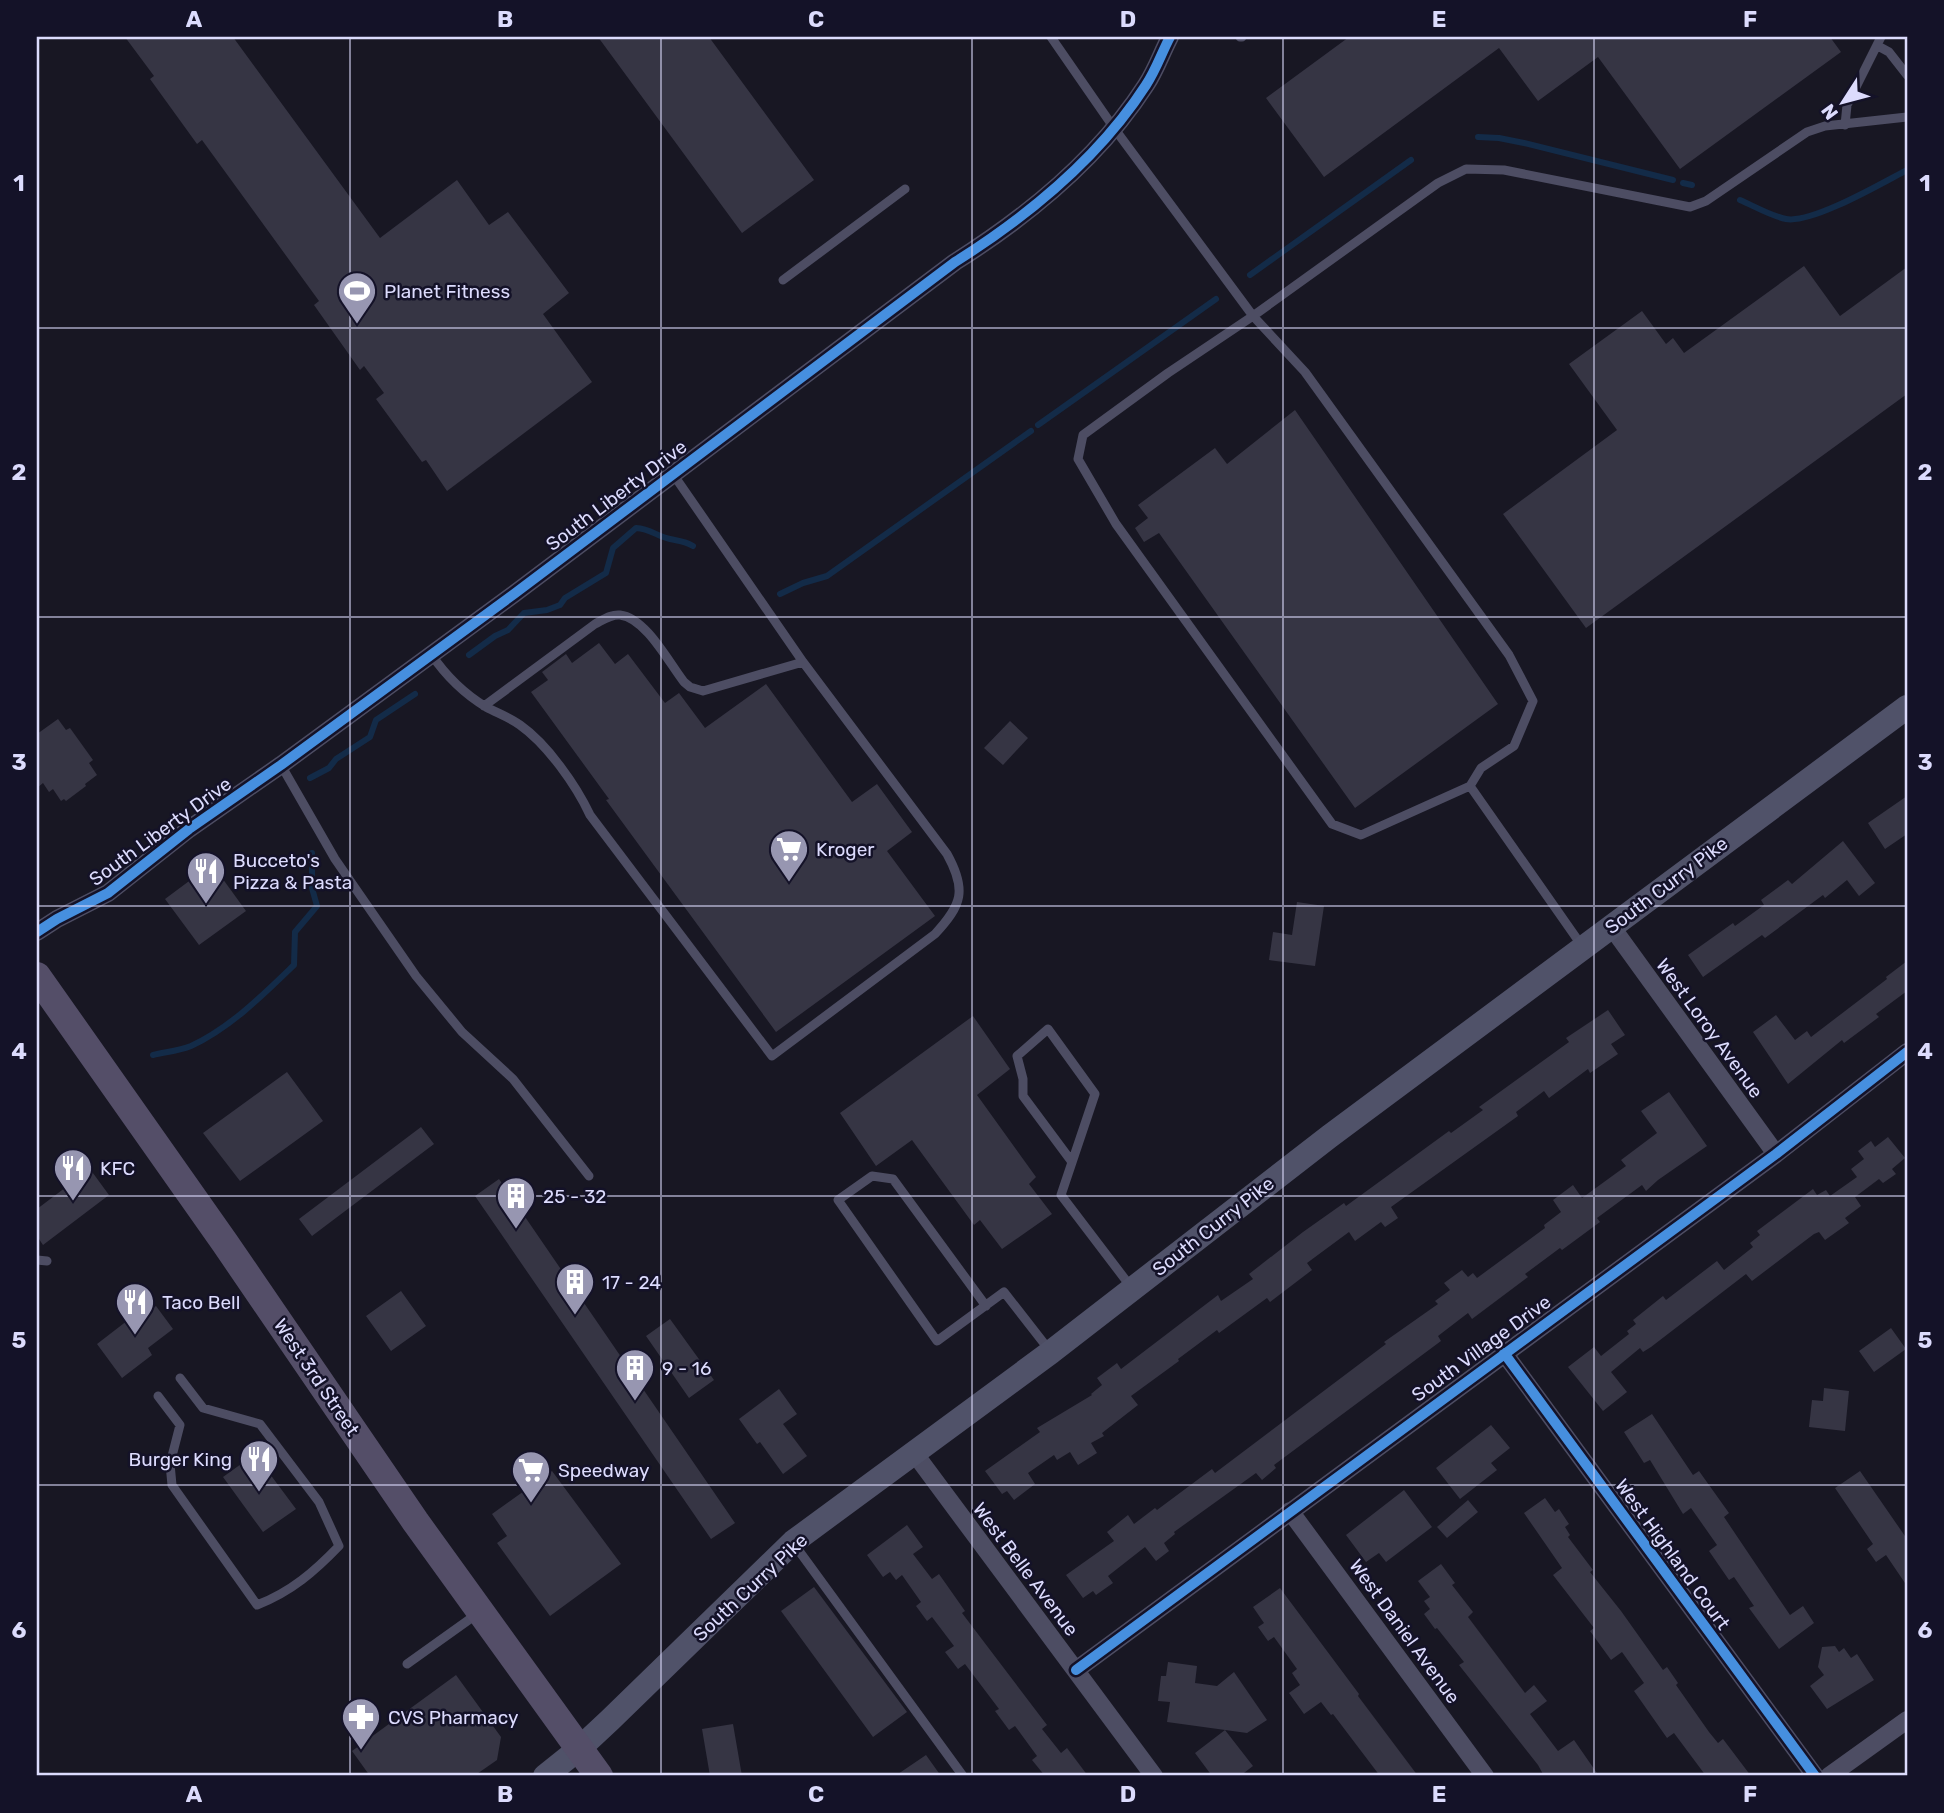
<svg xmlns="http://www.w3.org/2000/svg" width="1944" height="1813" viewBox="0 0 1944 1813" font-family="Rubik,sans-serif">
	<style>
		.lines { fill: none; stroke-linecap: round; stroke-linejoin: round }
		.stream { stroke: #132b48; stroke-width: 6 }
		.building { fill: #363544 }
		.lane { stroke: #4d4d63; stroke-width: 9 }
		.street { stroke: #4d4d63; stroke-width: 18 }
		.secondary { stroke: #505269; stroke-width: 24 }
		.primary { stroke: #544e68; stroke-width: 28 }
		.cycleway-casing { stroke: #141228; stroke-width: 15 }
		.cycleway { stroke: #468fdf; stroke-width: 10 }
		.grid { fill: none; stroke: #dcdbfd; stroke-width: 2; stroke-opacity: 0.55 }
		.labels { text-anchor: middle; stroke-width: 5; stroke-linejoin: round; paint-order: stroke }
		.poi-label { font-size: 19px; fill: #dcdbfd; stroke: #141228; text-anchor: start }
		.street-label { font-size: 19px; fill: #dcdbfd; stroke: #141228 }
		.neatline { fill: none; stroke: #dcdbfd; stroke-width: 2.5 }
		.grid-label { font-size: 23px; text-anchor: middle; font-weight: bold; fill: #dcdbfd }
	</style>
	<rect width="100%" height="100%" fill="#181723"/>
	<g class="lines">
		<path class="stream" d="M1478 137 1499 138 1524 143 1673 180
			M1683 183 1692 185
			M1740 200C1754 206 1771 216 1786 219 1812 224 1882 183 1907 170
			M1250 275 1411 160
			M1038 425 1216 299
			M780 594 803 583 827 576 1031 431
			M469 655 495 636 508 630 524 613 547 610 560 605 565 598 606 573 613 548 636 528C651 529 656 536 670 539 679 541 685 541 693 546
			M310 778 329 768 336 759 370 737 376 720 415 694
			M153 1055C165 1052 179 1051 191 1046 230 1028 263 995 294 965L295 932 317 906 312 888V853"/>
	</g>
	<path class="building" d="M125 37H233L380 238 457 180 489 225 508 212 569 293 543 314 592 382 447 491 426 460 422 462 376 399 384 393 364 366 360 370 314 305 319 301 202 140 197 144 150 79 154 76Z
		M598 37H709L814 180 742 233Z
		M1349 37H1830L1841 52 1680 169 1598 57 1538 101 1499 48 1324 177 1266 98Z
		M1804 266 1840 316 1907 267V394L1586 628 1503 514 1617 430 1569 364 1642 311 1666 344 1673 338 1684 353Z
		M1295 410 1498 704 1355 808 1159 533 1144 542 1135 528 1148 518 1138 505 1215 448 1227 464Z
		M599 643 615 664 628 654 665 703 679 693 705 728 766 684 852 802 877 784 912 832 887 851 935 916 776 1032 606 800 609 799 531 692 548 680 542 672 566 654 572 663Z
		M58 719 66 730 70 728 93 760 89 763 97 775 85 784 86 786 66 801 64 799 61 801 53 789 49 792 43 783 37 788V734Z
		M1010 721 1028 738 1003 765 984 748Z
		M1907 796V834L1885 849 1868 823Z
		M1843 841 1875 883 1859 896 1847 880 1825 898 1823 895 1765 938 1762 935 1703 977 1688 955 1733 923 1735 926 1764 905 1761 900 1788 880 1792 884Z
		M212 864 246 911 199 945 165 899Z
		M1297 902 1324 906 1315 966 1269 960 1273 932 1292 935Z
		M1907 961V991L1876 1014 1879 1017 1844 1043 1842 1040 1788 1084 1753 1032 1776 1015 1795 1040 1807 1031 1811 1037 1887 979 1886 977Z
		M1608 1010 1625 1035 1611 1044 1618 1054 1590 1073 1588 1069 1549 1098 1544 1091 1516 1112 1518 1116 1391 1207 1398 1218 1385 1227 1381 1222 1355 1241 1349 1232 1307 1263 1312 1270 1270 1302 1267 1298 1219 1333 1217 1330 1178 1359 1179 1361 1131 1396 1138 1405 1102 1433 1104 1436 1091 1443 1097 1453 1078 1465 1070 1452 1057 1460 1054 1455 1028 1473 1035 1484 1014 1500 1007 1491 1002 1494 985 1471 1040 1432 1037 1428 1092 1395 1091 1394 1102 1385 1097 1378 1117 1363 1121 1369 1218 1295 1221 1301 1253 1279 1249 1274 1303 1232 1344 1203 1346 1206 1449 1131 1451 1133 1483 1110 1479 1107 1569 1042 1566 1038Z
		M973 1016 1010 1069 977 1095 1036 1177 1029 1184 1052 1214 1002 1249 980 1220 974 1225 912 1140 876 1166 840 1113Z
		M287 1072 323 1121 240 1181 203 1133Z
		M1669 1092 1707 1146 1658 1180 1646 1191 1642 1185 1597 1218 1600 1222 1562 1250 1560 1248 1525 1274 1528 1277 1472 1319 1468 1313 1438 1336 1441 1341 1274 1465 1276 1468 1262 1480 1256 1473 1174 1532 1175 1534 1164 1543 1169 1551 1156 1561 1145 1547 1108 1576 1113 1583 1096 1595 1093 1591 1083 1598 1066 1575 1114 1541 1107 1532 1128 1515 1134 1524 1155 1508 1157 1510 1212 1469 1215 1473 1386 1344 1384 1342 1438 1304 1435 1301 1450 1290 1444 1283 1462 1270 1468 1277 1473 1273 1477 1278 1545 1228 1544 1225 1561 1212 1553 1200 1573 1185 1582 1198 1626 1166 1621 1160 1657 1133 1641 1111Z
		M421 1127 434 1144 312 1236 299 1219Z
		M1888 1137 1905 1158 1892 1169 1896 1174 1883 1183 1879 1179 1855 1197 1861 1206 1845 1218 1849 1223 1825 1240 1819 1232 1814 1234 1752 1281 1746 1274 1651 1347 1643 1352 1640 1348 1611 1372 1627 1392 1603 1411 1568 1367 1594 1347 1601 1356 1629 1334 1627 1331 1636 1324 1633 1320 1663 1296 1666 1300 1717 1261 1724 1270 1753 1247 1750 1243 1760 1235 1757 1231 1813 1189 1817 1195 1826 1190 1830 1196 1857 1177 1851 1169 1864 1159 1858 1151 1871 1141 1875 1147Z
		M90 1169 109 1195 43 1245 37 1236V1209Z
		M499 1179 735 1523 711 1539 475 1196Z
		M401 1291 426 1326 391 1351 366 1316Z
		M156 1306 173 1329 148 1348 152 1355 122 1378 97 1344 132 1317 136 1321Z
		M670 1319 714 1380 689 1398 646 1336Z
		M1891 1328 1906 1349 1874 1372 1859 1351Z
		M1824 1388 1849 1391 1845 1431 1809 1427 1812 1400 1823 1401Z
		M779 1389 797 1414 783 1424 807 1456 783 1474 760 1442 757 1444 739 1419Z
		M1652 1414 1693 1475 1699 1471 1729 1513 1724 1517 1790 1615 1803 1606 1814 1623 1779 1649 1749 1608 1754 1606 1734 1577 1729 1580 1709 1551 1717 1545 1691 1508 1683 1514 1650 1460 1644 1463 1624 1432Z
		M1491 1425 1510 1448 1491 1463 1497 1470 1460 1499 1436 1468Z
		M255 1454 296 1509 263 1532 223 1477Z
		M552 1471 621 1564 550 1616 497 1543 507 1536 492 1514Z
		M1860 1471 1907 1539V1586L1886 1555 1876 1562 1867 1549 1873 1544 1835 1488Z
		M1404 1490 1432 1527 1386 1562 1379 1553 1366 1562 1346 1535Z
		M1545 1498 1555 1512 1559 1509 1569 1524 1565 1527 1570 1535 1568 1537 1593 1570 1590 1572 1621 1611 1663 1670 1667 1667 1678 1683 1676 1685 1709 1732 1718 1743 1723 1739 1751 1776H1706L1674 1733 1667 1738 1634 1691 1644 1683 1622 1652 1611 1660 1590 1631 1594 1628 1553 1575 1562 1568 1524 1513Z
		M1468 1500 1478 1512 1447 1538 1437 1527Z
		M907 1525 923 1547 913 1554 932 1579 939 1574 965 1611 962 1613 1047 1725 1042 1729 1061 1753 1067 1748 1088 1776H1045L1032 1760 1037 1756 1015 1726 1009 1730 995 1711 999 1709 965 1664 958 1669 945 1652 954 1646 932 1617 927 1621 916 1606 921 1602 902 1575 896 1580 890 1572 883 1577 867 1555Z
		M1441 1564 1455 1583 1452 1585 1473 1612 1468 1617 1525 1693 1534 1685 1547 1701 1530 1714 1558 1751 1574 1740 1599 1776H1544L1538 1765 1459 1665 1464 1662 1437 1628 1435 1629 1424 1614 1430 1609 1424 1601 1430 1597 1418 1581Z
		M814 1587 907 1712 873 1737 781 1611Z
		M1280 1588 1359 1694 1358 1696 1418 1776H1380L1333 1714 1331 1715 1321 1702 1304 1714 1289 1693 1300 1685 1292 1673 1297 1669 1274 1637 1268 1641 1258 1627 1264 1623 1253 1607Z
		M1835 1646 1839 1652 1844 1648 1851 1658 1857 1654 1874 1680 1827 1709 1810 1686 1824 1675 1818 1667 1822 1647Z
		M1168 1662 1197 1666 1195 1683 1217 1686 1234 1672 1267 1720 1247 1733 1167 1722 1170 1702 1158 1701 1161 1676H1166Z
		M456 1675 501 1737 497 1760 474 1776H370L352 1751Z
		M733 1724 742 1776H710L702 1729Z
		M1225 1730 1253 1766 1240 1776H1212L1195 1753Z
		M926 1755 941 1776H895Z"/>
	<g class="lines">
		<path class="lane" d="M1051 37 1114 128 1253 316 1438 183 1466 169 1504 170 1690 207 1706 201 1807 132 1825 126 1907 117
			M1240 37H1242
			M1878 46 1889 52 1907 75
			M1845 125 1847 105 1881 37
			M783 280 905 189
			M431 654C446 676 463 693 486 707 497 713 509 717 520 725 547 744 576 785 590 815L772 1056 935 934C962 905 967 890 947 854L803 662 673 474
			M484 706 595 624C603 620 611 614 620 615 646 618 669 663 684 682L690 687 703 691 803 662
			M281 765 335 859 416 976 462 1032 513 1079 589 1176
			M1470 786 1361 835 1332 824 1116 524 1078 459 1083 435 1168 373 1253 316 1305 372 1509 655 1533 701 1514 746 1481 768 1470 786 1582 946
			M1072 1162 1023 1096V1079L1017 1056 1048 1029 1095 1094 1061 1195 1131 1287
			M37 1260 47 1261
			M986 1306 893 1179 872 1176 838 1200 937 1341 1004 1292 1050 1351
			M158 1396 180 1425 170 1464 172 1485 257 1605C291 1592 315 1571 339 1546L319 1502 260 1424 203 1408 180 1378
			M794 1544 963 1776
			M407 1664 477 1614"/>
		<path class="street" d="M1611 926 1776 1154
			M37 932 57 919 108 893 189 829 281 765 514 594 955 262C1028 216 1099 158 1146 85 1156 70 1162 52 1170 37
			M1504 1353 1815 1776
			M915 1454 1154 1776
			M1290 1511 1485 1776
			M1076 1670 1776 1154 1907 1052
			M1829 1776 1907 1720"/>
		<path class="secondary" d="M545 1776 580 1748 610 1720 793 1542 1051 1352 1330 1136 1907 707"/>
		<path class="primary" d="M37 976 225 1243 415 1521 599 1776"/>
		<g class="cycleway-casing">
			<path id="cycleway" d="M37 932 57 919 108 893 189 829 281 765 514 594 955 262C1028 216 1099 158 1146 85 1156 70 1162 52 1170 37
				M1504 1353 1815 1776
				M1076 1670 1776 1154 1907 1052"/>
		</g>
		<use href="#cycleway" class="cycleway"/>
	</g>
	<path class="grid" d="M350 37V1776M661 37V1776M972 37V1776M1283 37V1776M1594 37V1776M37 328H1907M37 617H1907M37 906H1907M37 1196H1907M37 1485H1907"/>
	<defs>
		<g id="stadium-pin" transform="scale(2.0125)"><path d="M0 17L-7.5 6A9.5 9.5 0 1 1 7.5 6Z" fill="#9796b1" stroke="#141228"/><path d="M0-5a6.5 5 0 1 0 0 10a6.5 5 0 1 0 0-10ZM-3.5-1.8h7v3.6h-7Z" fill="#fff"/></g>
		<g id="supermarket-pin" transform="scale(2.0125)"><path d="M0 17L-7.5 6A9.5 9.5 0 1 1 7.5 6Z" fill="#9796b1" stroke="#141228"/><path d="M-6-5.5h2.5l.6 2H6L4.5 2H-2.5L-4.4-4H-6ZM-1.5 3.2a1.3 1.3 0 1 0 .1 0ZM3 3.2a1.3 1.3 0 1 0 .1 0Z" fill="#fff"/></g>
		<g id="restaurant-pin" transform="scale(2.0125)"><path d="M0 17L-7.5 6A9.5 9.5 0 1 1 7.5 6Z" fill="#9796b1" stroke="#141228"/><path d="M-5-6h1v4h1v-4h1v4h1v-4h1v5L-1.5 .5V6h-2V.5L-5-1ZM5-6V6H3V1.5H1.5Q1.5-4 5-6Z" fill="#fff"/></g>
		<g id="building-pin" transform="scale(2.0125)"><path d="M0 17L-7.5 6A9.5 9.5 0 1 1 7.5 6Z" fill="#9796b1" stroke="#141228"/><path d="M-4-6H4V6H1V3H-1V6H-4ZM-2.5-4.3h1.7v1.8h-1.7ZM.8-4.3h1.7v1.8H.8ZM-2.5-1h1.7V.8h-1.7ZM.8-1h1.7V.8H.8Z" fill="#fff"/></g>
		<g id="pharmacy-pin" transform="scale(2.0125)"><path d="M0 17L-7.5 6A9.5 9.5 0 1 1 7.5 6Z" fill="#9796b1" stroke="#141228"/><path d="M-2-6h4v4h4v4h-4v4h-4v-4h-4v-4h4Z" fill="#fff"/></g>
	</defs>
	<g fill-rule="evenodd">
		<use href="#stadium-pin" x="357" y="291"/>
		<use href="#supermarket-pin" x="789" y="849"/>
		<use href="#restaurant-pin" x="206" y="871"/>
		<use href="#restaurant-pin" x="73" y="1168"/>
		<use href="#building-pin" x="516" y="1196"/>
		<use href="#building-pin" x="575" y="1282"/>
		<use href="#restaurant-pin" x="135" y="1302"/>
		<use href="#building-pin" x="635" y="1368"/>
		<use href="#restaurant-pin" x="259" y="1459"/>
		<use href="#supermarket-pin" x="531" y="1470"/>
		<use href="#pharmacy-pin" x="361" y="1717"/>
	</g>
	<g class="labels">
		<g class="poi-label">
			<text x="384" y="298">Planet Fitness</text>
			<text x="816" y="856">Kroger</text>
			<text x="233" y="867">Bucceto's<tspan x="233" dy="22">Pizza &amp; Pasta</tspan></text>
			<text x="100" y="1175">KFC</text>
			<text x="543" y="1203">25 - 32</text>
			<text x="602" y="1289">17 - 24</text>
			<text x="162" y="1309">Taco Bell</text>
			<text x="662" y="1375">9 - 16</text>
			<text x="232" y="1466" text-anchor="end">Burger King</text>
			<text x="558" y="1477">Speedway</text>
			<text x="388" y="1724">CVS Pharmacy</text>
		</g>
		<g class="street-label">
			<text transform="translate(616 495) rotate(-37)" y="7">South Liberty Drive</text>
			<text transform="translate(160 831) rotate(-36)" y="7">South Liberty Drive</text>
			<text transform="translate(1666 885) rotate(-37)" y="7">South Curry Pike</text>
			<text transform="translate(1710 1028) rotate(54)" y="7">West Loroy Avenue</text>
			<text transform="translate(1213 1226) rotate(-38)" y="7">South Curry Pike</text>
			<text transform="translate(1481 1348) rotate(-36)" y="7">South Village Drive</text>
			<text transform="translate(317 1377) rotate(56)" y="7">West 3rd Street</text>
			<text transform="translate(1673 1554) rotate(54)" y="7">West Highland Court</text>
			<text transform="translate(1026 1569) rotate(53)" y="7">West Belle Avenue</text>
			<text transform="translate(750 1587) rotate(-43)" y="7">South Curry Pike</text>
			<text transform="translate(1405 1631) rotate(54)" y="7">West Daniel Avenue</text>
		</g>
	</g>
	<rect width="1944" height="1813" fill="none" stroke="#141228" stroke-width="77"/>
	<g transform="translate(1843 102) rotate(234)" stroke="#141228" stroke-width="5" paint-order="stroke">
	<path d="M0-5L12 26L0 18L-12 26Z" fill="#dcdbfd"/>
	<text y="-10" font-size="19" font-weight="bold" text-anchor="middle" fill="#dcdbfd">N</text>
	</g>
	<rect x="38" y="38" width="1868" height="1736" class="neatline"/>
	<g class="grid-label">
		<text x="194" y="27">A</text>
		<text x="505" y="27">B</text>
		<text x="816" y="27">C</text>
		<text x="1128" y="27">D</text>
		<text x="1439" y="27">E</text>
		<text x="1750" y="27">F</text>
		<text x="19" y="191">1</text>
		<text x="1925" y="191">1</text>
		<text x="19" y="480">2</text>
		<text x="1925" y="480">2</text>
		<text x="19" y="770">3</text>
		<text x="1925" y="770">3</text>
		<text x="19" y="1059">4</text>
		<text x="1925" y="1059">4</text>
		<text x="19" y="1348">5</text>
		<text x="1925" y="1348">5</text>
		<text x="19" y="1638">6</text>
		<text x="1925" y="1638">6</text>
		<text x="194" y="1802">A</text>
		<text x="505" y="1802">B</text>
		<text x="816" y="1802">C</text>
		<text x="1128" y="1802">D</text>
		<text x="1439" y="1802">E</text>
		<text x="1750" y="1802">F</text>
	</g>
</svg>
